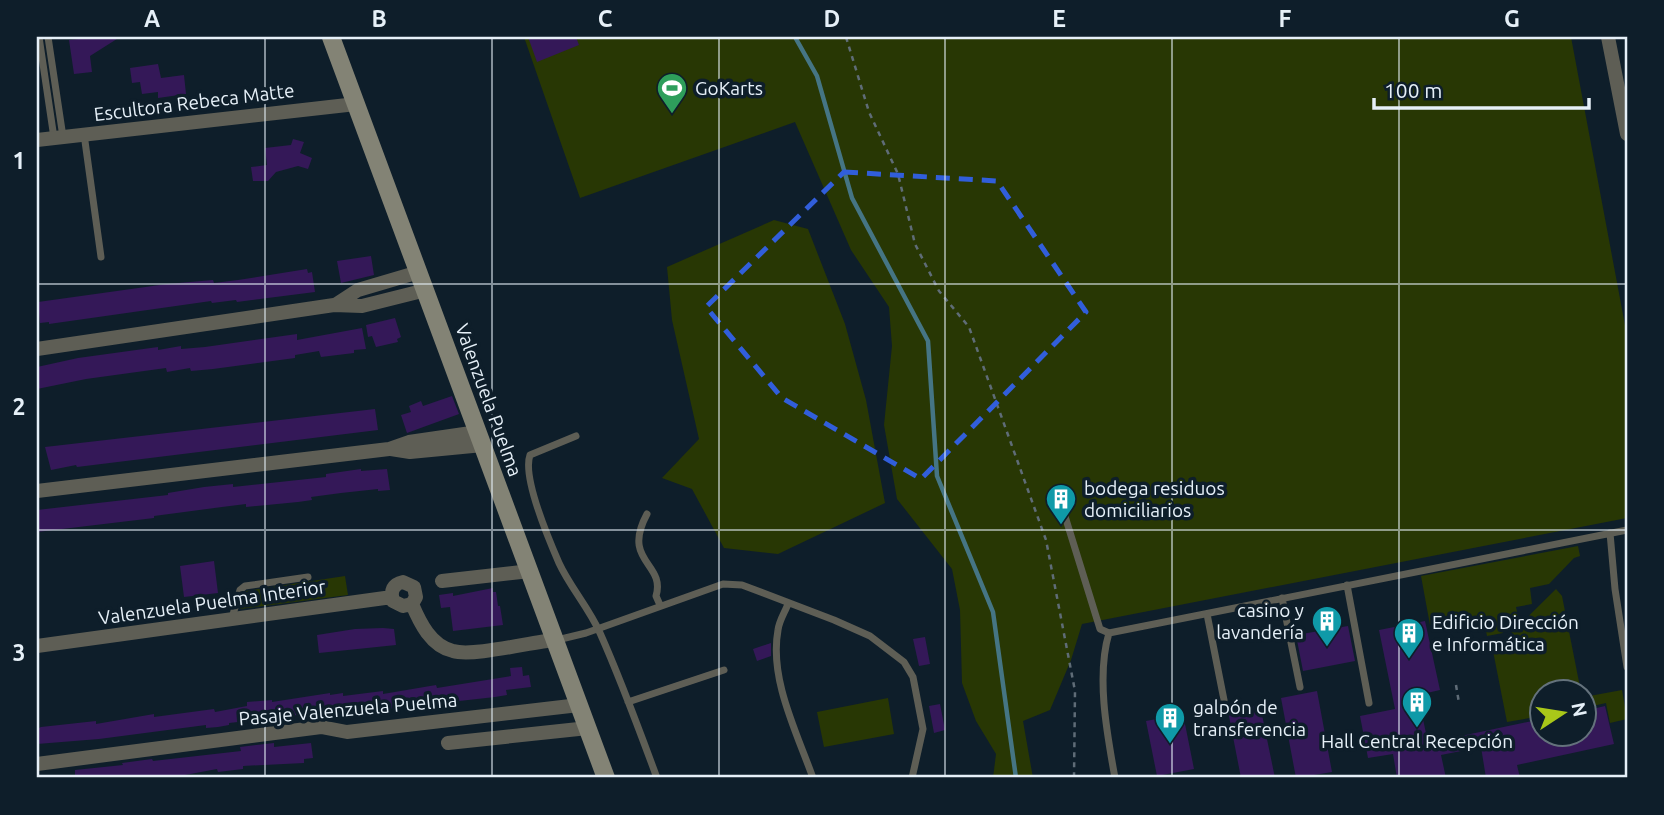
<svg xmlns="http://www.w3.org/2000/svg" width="1664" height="815" viewBox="0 0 1664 815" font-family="Ubuntu,sans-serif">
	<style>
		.green { fill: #283704 }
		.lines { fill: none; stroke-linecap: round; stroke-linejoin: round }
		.stream { stroke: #457584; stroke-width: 4.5 }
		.building { fill: #341858 }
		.path { stroke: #5f6c77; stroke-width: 2.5; stroke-dasharray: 5 5; stroke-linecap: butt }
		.lane { stroke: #5e5e55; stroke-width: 7 }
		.street { stroke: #5e5e55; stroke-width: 14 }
		.secondary { stroke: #838375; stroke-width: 18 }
		.marked { fill: none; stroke: #315edb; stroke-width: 5; stroke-dasharray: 14 9; stroke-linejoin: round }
		.grid { fill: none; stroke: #e6f0f8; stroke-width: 2; stroke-opacity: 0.55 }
		.labels { text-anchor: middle; stroke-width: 7; stroke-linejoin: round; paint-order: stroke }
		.poi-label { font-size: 19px; fill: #e6f0f8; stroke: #0e1e2a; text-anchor: start }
		.street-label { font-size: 19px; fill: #e6f0f8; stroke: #0e1e2a }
		.neatline { fill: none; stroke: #e6f0f8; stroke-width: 2.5 }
		.grid-label { font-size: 23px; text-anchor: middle; font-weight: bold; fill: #e6f0f8 }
	</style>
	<rect width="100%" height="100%" fill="#0e1e2a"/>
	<path class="green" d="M524 37H1571L1627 336V518L1082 624 1071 660 1050 710 1023 721 1033 778H993L996 754 976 721 962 683 960 610 952 569 897 499 884 425 892 346 889 307 851 250 795 122 580 198Z
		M774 220 808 229 845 324 866 400 885 503 778 554 724 548 692 489 662 478 699 439 672 320 667 267Z
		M1578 546 1580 556 1574 558 1549 584 1530 588 1532 604 1516 607 1518 617 1501 620 1503 633 1487 636 1483 615 1430 625 1421 576Z
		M345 576 348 595 240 609 246 591Z
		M1556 589 1562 596 1581 692H1542L1541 716 1507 722 1493 651Z
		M1622 690 1627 719 1610 723 1606 703 1584 708V697Z
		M888 698 894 734 824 747 817 712Z"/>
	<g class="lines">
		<path class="stream" d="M795 37 817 76 852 198 928 341 937 476 993 612 1016 778"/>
	</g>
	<path class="building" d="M96 37H120L90 56 92 72 74 74 69 40Z
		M528 37H576L579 45 537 62Z
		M158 64 161 78 184 75 186 94 158 98V92L142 94 140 82 132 83 130 68Z
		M293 139 304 142 300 153 312 158 308 169 298 166 276 172 268 181H253L251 167 267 165 265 148 291 145Z
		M371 256 374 275 341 283 337 261Z
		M307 269 308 273 312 272 315 292 237 302 236 300 212 303 211 301 49 324V322L40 323 38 302 167 284 213 280 214 283 238 280Z
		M395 318 401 337 397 339 398 342 376 347 372 336 368 337 366 325Z
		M362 328 366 349 354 350V353L321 357 319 351 295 355V358L213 369 191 371 190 368 167 372 166 368 86 379 37 389V367L78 358 158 347V350L181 346V349L205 347 297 334V340Z
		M452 396 459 414 407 433 401 415 411 412 409 406 421 401 423 406Z
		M375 409 378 430 77 467 76 465 51 470 45 447Z
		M361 469V471L387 469 390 490 378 491V489L341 493 311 497 312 500 298 502 246 507V504L222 507 154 516V518L37 532V510L168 495V493L204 487 233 484V487L326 477V474Z
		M214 561 218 593 184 597 180 566Z
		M493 588V592H496L498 606H500L503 625 453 631 450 607 441 608 439 595 453 593V596Z
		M1425 621 1440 690 1418 695 1428 743 1542 719V734H1584V711L1605 706 1614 744 1517 765 1520 778H1486L1481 747 1441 755 1446 778H1397L1393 754 1368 758 1360 716 1395 709 1379 630Z
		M1348 626 1355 661 1303 671 1296 635Z
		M383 628 394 629 396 645 319 653 317 635 355 629Z
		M925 637 930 664 919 666 913 639Z
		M771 643V656L757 661 753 649Z
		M522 667 523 676 529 675 531 687 506 690 507 695 495 697 334 715 333 711 229 723V725L218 727 206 728V725L99 739 37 744V729L41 727 96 721V724L154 714V717L214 709 215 712 247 706V702L272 700V702L330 693V695L343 693V696L383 691V694L436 685 437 688 511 676 510 668Z
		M1317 691 1332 772 1296 778 1281 698Z
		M940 704 945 730 934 733 929 706Z
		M1260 705 1275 778H1241L1228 711Z
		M1183 714 1194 769 1157 776 1146 721Z
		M274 743V747L311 743 313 758 304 759V763L243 766V769L218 772 217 769 169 778H75V770L123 765 122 763 152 759 153 761 241 751 240 747Z"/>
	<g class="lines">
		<path class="path" d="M846 37 869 112 898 174 915 244 939 291 969 327 1046 540 1075 691 1074 778
			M1456 685 1459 703"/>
		<path class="lane" d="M39 37 54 138
			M48 37 63 137
			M84 134 101 257
			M576 436 530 455C522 477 549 540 559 563 570 587 589 608 600 633 621 680 639 729 657 778
			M1064 513 1100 629 1109 633 1627 530
			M647 514C621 562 666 563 656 596L660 605
			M1610 533 1615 589 1627 667
			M1347 585 1369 703
			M1282 598 1300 687
			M788 604C785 612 779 621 778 630 769 679 797 733 813 778
			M1207 614 1224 700
			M232 618 240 590 245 586 308 577
			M1109 633C1096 676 1107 734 1115 778
			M557 640 586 633 723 584 742 585 834 620 870 636 904 662 913 677 923 729 912 778
			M628 702 724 670"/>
		<path class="street" d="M1608 37 1627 134
			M37 140 356 104
			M335 305 358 290 419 272
			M37 349 334 305 362 306 426 290
			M391 449 410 452 483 445
			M37 491 389 449 409 442 478 432
			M442 581 530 571
			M412 604 403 606 393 601C390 591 393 584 403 582L414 587 416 597 412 604C420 623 431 646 453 651 473 657 531 642 555 640
			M37 646 392 597
			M448 743 588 728
			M37 764 321 727 347 732 579 705"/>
		<path class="secondary" d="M331 37 606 778"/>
	</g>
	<path class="marked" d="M844 172 997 181 1086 312 921 479 782 398 706 307Z"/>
	<path class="grid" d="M265 37V778M492 37V778M719 37V778M945 37V778M1172 37V778M1399 37V778M37 284H1627M37 530H1627"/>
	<defs>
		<g id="stadium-pin" transform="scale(1.575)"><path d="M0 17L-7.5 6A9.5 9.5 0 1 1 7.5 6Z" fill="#2e9e5b" stroke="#0e1e2a"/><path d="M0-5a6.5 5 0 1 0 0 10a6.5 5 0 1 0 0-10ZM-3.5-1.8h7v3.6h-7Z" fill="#fff"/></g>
		<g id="building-pin" transform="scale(1.575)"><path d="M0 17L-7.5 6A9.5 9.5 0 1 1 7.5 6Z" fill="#0f9aa8" stroke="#0e1e2a"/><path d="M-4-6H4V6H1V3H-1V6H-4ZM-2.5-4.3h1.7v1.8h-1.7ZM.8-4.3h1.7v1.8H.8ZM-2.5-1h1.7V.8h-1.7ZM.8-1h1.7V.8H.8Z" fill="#fff"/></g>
	</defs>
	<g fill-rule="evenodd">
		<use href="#stadium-pin" x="672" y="88"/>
		<use href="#building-pin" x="1061" y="499"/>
		<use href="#building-pin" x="1327" y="621"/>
		<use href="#building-pin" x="1409" y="633"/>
		<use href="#building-pin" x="1417" y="702"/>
		<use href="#building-pin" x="1170" y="718"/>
	</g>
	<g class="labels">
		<g class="poi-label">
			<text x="695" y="95">GoKarts</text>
			<text x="1084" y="495">bodega residuos<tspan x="1084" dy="22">domiciliarios</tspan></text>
			<text x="1304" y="617" text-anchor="end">casino y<tspan x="1304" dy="22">lavandería</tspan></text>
			<text x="1432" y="629">Edificio Dirección<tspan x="1432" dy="22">e Informática</tspan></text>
			<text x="1193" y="714">galpón de<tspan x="1193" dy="22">transferencia</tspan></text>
			<text x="1417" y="748" text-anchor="middle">Hall Central Recepción</text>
		</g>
		<g class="street-label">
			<text transform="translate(194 102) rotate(-7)" y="7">Escultora Rebeca Matte</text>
			<text transform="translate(489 400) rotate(70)" y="7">Valenzuela Puelma</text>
			<text transform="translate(212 602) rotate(-8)" y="7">Valenzuela Puelma Interior</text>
			<text transform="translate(348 709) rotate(-5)" y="7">Pasaje Valenzuela Puelma</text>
		</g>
	</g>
	<rect width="1664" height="815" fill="none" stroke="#0e1e2a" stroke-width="77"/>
	<g transform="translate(1563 713) rotate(78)"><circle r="33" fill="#0e1e2a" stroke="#64727c" stroke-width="2"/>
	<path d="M0-5L12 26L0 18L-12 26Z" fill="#a9c719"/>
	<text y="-10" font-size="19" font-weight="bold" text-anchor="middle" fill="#e6f0f8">N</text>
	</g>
	<path d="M1374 98v10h215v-10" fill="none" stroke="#e6f0f8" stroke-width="3.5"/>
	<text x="1384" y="98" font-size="21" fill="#e6f0f8" stroke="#0e1e2a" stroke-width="5" paint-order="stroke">100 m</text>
	<rect x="38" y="38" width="1588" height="738" class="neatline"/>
	<g class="grid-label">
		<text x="152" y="27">A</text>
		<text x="379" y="27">B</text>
		<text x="605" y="27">C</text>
		<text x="832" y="27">D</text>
		<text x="1059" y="27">E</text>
		<text x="1285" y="27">F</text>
		<text x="1512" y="27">G</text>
		<text x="19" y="169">1</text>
		<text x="19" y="415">2</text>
		<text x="19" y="661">3</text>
	</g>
</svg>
